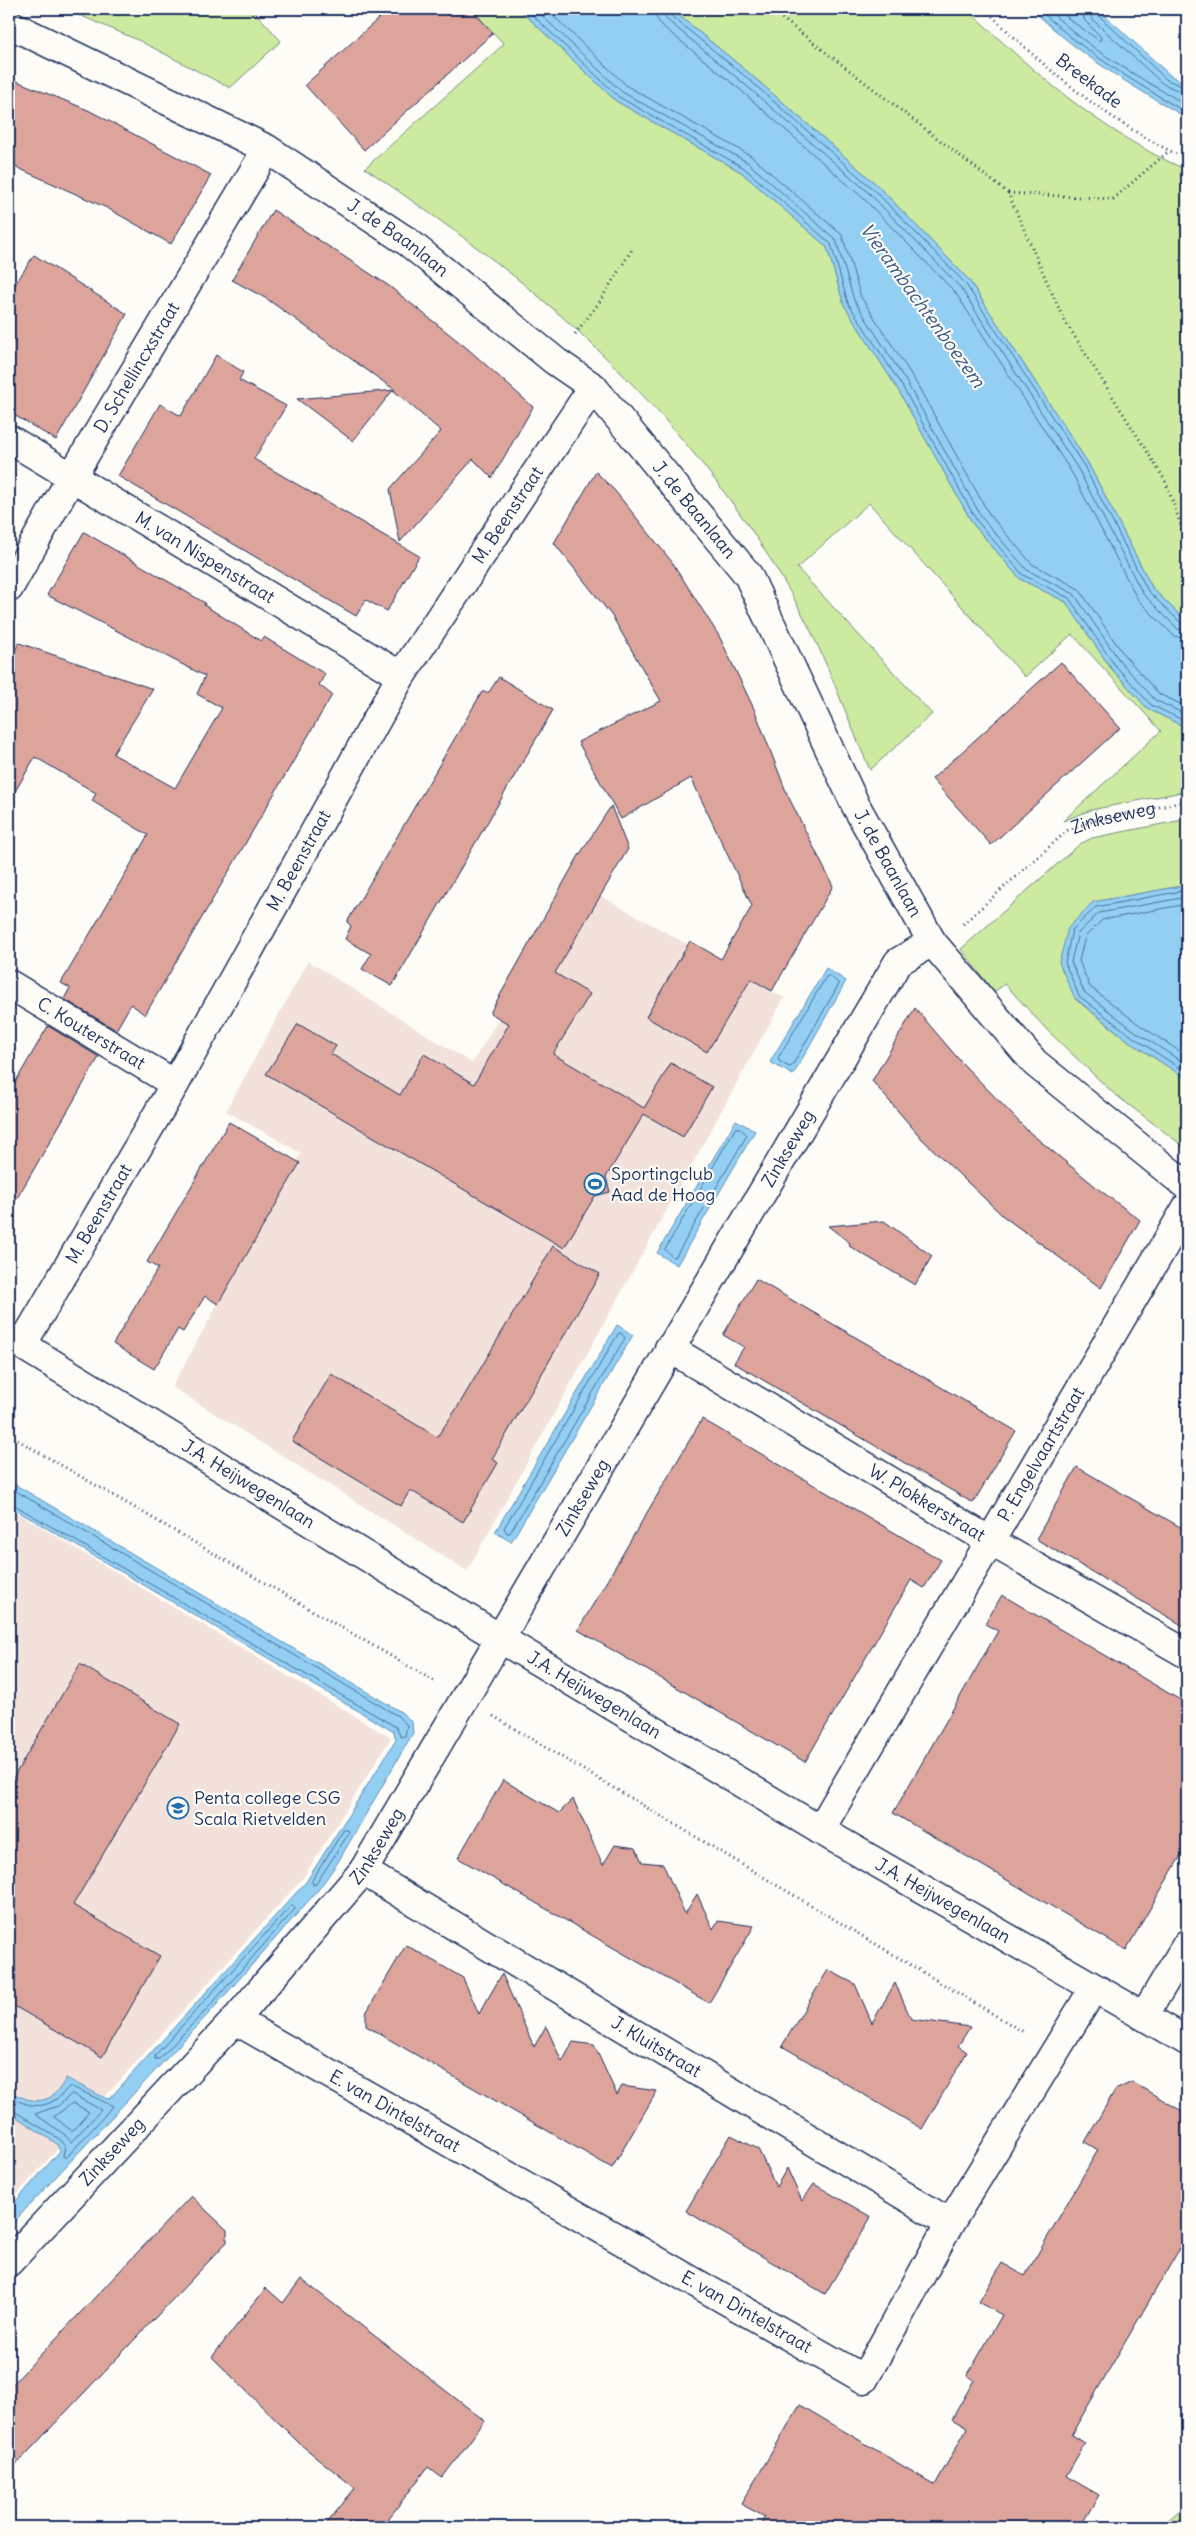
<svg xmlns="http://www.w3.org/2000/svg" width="1196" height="2536" viewBox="0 0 1196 2536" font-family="Delius,sans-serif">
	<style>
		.built { fill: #f3e2dc }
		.green { fill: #cdeaa1; stroke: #748c80 }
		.water { fill: #92cff3; stroke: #628fb7 }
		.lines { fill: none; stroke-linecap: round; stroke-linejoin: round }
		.shore { stroke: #4b6f9a; stroke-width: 1 }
		.building { fill: #dda49c; stroke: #1b2f5e }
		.street-casing { stroke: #1b2f5e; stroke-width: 31 }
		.path { stroke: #1b2f5e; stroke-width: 3; stroke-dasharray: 1 4; stroke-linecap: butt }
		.street { stroke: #fdfcf7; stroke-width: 28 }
		.labels { text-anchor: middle; stroke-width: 4.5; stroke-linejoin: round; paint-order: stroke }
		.street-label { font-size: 18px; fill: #1b2f5e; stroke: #fdfcf7 }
		.poi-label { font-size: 18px; fill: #1b2f5e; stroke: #fdfcf7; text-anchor: start }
		.water-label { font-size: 19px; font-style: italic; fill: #395783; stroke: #fdfcf7 }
	</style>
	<rect width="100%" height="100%" fill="#fdfcf7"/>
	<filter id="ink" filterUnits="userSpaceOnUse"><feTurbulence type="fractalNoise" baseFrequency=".02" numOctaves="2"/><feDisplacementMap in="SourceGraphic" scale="10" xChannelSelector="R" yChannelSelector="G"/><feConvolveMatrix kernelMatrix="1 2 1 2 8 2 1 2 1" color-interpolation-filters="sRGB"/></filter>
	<g filter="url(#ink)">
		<path class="built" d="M581 885 784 998 467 1571 172 1387 301 1153 226 1111 308 961 472 1063Z
			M9 1508 391 1738 303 1878 9 2203Z"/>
		<path class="green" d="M65 9H252L281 41 230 88 140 41Z
			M471 9H519L616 101 741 172 827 247 844 305 897 388 973 524 1020 579 1066 602 1110 667 1148 709 1187 728V791L1091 810 1063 821 1161 731 1072 634 1025 677 869 503 797 568 932 714 870 770C846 716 827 659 799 608 735 490 639 381 537 295 482 249 424 209 365 168L504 44Z
			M671 9H967C1032 71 1103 134 1187 170V622L1153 589 1088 463 969 280 877 185 749 73Z
			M1187 819V885L1093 902 1075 999 1130 1042 1187 1079V1149L1112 1092 1047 1030 1005 984 994 992 961 949 1080 844 1092 838Z
			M1187 2504V2527H1160Z"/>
		<path class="water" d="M519 9H671L749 73 877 185 969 280 1088 463 1153 589 1187 622V728L1148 709 1110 667 1066 602 1020 579 973 524 897 388 844 305 827 247 741 172 616 101Z
			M1032 9H1098L1171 76 1187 84V118C1132 86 1078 55 1032 9Z
			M1187 885V1079L1130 1042 1075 998 1059 963 1068 928 1093 902Z
			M826 968 846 981 793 1075 770 1062Z
			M736 1120 755 1131 677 1265 657 1253Z
			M617 1325 633 1335 511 1542 495 1532Z
			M9 1481 401 1712 412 1722 413 1733 338 1862 319 1889 211 2011 9 2227V2209L60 2151 57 2144 9 2112V2091C34 2105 52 2106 66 2078L107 2099 110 2098 306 1882 396 1740 394 1732 9 1506Z"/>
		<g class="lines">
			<path class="shore" d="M526 9 619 97 744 168 831 244 848 303 902 386 977 521 1023 575 1069 598 1114 664 1151 705 1187 722
				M535 9 622 92 747 162 836 240 854 300 907 383 982 518 1027 570 1074 594 1119 660 1155 700 1187 715
				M546 9 627 86 751 156 842 235 861 297 914 379 989 514 1032 564 1079 589 1124 655 1159 694 1187 707
				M655 9 656 17 661 25 737 87 864 199 955 292 1072 473 1138 600 1174 636 1187 639
				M662 9 666 19 742 82 869 193 960 287 1078 469 1143 594 1178 629 1187 632
				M668 9 670 15 746 77 873 189 965 283 1084 466 1148 591 1182 624 1187 626
				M1039 9C1083 52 1135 82 1187 113
				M1048 9C1088 49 1138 77 1187 105
				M1059 9 1070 20 1100 41 1101 37 1085 21 1081 9
				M1089 9 1092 19 1163 84 1187 94
				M1095 9 1097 14 1167 80 1187 88
				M1187 890 1096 907 1072 930 1065 963 1079 996 1133 1037 1187 1073
				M1187 897 1099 913 1078 933 1071 962 1084 992 1136 1032 1187 1065
				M1187 904 1102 920 1085 937 1079 961 1090 987 1141 1026 1187 1056
				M830 976 839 984 792 1066 789 1067 779 1061 778 1058 826 977Z
				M736 1128H740L747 1135 676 1256 673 1257 665 1250Z
				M621 1333 625 1338 510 1533H507L504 1528 618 1334Z
				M9 1487 398 1716 407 1725 405 1736 401 1737 396 1727 9 1502
				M344 1830H348L349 1833 316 1884 313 1885 312 1881Z
				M291 1906H294L295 1909 208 2008 159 2059H155V2056Z
				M72 2094 101 2110 71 2142 64 2134 35 2114 58 2106Z
				M9 2096C24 2105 40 2110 55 2100 61 2097 65 2090 70 2086L113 2106 66 2158 63 2156 65 2146 61 2140 9 2108
				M73 2103 89 2112 72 2131 54 2117Z"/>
		</g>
		<path class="building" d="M389 9H471L493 33 364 150 305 85Z
			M9 78 88 110 211 175 171 244 107 208 9 164Z
			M273 210 389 286 468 349 533 407 492 478 473 459 400 542 390 489 441 431 393 390 353 441 297 399 395 390 267 299 232 280Z
			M34 255 127 314 56 440 9 412V294Z
			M216 355 243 372 239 380 286 406 254 459 419 556 387 611 366 600 356 616 118 476 160 404 181 416Z
			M596 472 615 491 672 562 719 636 755 711 787 794 833 886 772 991 751 979 707 1052 646 1017 690 941 721 959 752 906 691 778 621 819 578 742 661 701 612 616 554 543Z
			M84 532 205 603 204 605 261 641 264 637 325 674 319 685 332 695 145 1015 131 1004 116 1030 64 999 70 988 61 983 148 835 92 801 96 793 35 757 9 802V661L19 643 153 689 113 754 175 788 222 708 197 694 205 676 47 595Z
			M1061 662 1120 728 991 845 932 779Z
			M499 677 553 710 392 986 362 969 371 954 345 939 351 926 347 922 482 692H489Z
			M611 806 628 849 555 973 590 994 553 1054 644 1108 671 1063 712 1087 683 1137 644 1114 606 1177 610 1192 595 1196 564 1248 266 1074 298 1024 336 1046 331 1054 400 1095 424 1054 474 1084 509 1024 490 1013 578 857Z
			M915 1008 961 1062 1028 1131 1101 1191 1140 1220 1101 1288 1003 1216 923 1140 872 1081Z
			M48 1026 99 1057 9 1212V1093Z
			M229 1122 300 1163 218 1304 205 1296 183 1332 178 1329 154 1369 113 1344 158 1268 147 1262Z
			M884 1221 932 1256 915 1285 849 1246 850 1243 828 1226Z
			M553 1246 600 1274 492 1459 498 1463 463 1522 410 1490 401 1506 292 1441 331 1374 437 1437 457 1408Z
			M756 1279 1016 1431 973 1503 734 1363 744 1347 723 1335Z
			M702 1419 941 1560 924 1588 911 1580 805 1762 578 1630Z
			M1077 1467 1187 1531V1628L1036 1539Z
			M1002 1595 1187 1704V1845L1126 1950 893 1813 998 1631 985 1624Z
			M80 1664 180 1724 73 1905 160 1956 102 2057 9 2003V1785Z
			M503 1780 559 1813 573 1799 603 1865 615 1845 636 1848 642 1862 663 1864 685 1914 697 1894 713 1929 718 1921 754 1926 709 2003 458 1858Z
			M406 1945 463 1978 479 2014 502 1974 534 2047 546 2026 562 2062 573 2042 594 2045 617 2095 622 2086 657 2091 612 2168 366 2026V2013Z
			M828 1970 855 1984 872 2023 895 1983 911 2019 970 2027 958 2046 967 2052 922 2129 782 2046Z
			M1132 2082 1187 2114V2236L1071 2435 1085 2443 1066 2476 1099 2495 1080 2527H759L765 2517 741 2504 800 2405 935 2485 967 2428 952 2419 974 2380 967 2376 1002 2315 979 2302 1002 2263 1025 2276 1098 2150 1085 2142 1115 2090Z
			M731 2135 758 2149 776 2187 787 2168 802 2201 814 2184 871 2217 825 2294 686 2211Z
			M191 2196 227 2230V2242L9 2472V2388Z
			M301 2279 485 2421 442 2478 428 2467 382 2527H324L355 2488 300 2444 212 2357 266 2288 283 2303Z"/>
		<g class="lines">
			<g class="street-casing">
				<g id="street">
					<path id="s2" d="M9 24 267 149 408 242 555 361 593 387 748 575 856 806 932 942 1035 1063 1187 1186"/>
					<path id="s3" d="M9 439 401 676"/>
					<path id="s4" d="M9 588 71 478 267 149"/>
					<path id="s5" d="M9 984 175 1084"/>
					<path id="s6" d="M9 1337 501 1639 820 1830 1187 2041"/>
					<path id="s7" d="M22 1345 175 1084 401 676 593 387"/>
					<path id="s8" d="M669 1348 990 1541 1187 1654"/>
					<path id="s9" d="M820 1830 1187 1207"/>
					<path id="s10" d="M363 1871 950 2223"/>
					<path d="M1144 2016 1187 1944"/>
					<path id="s11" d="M235 2020 864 2379 950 2223 1094 1988"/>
					<path id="s12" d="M9 2262 235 2020 363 1871 898 962 932 942"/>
				</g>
			</g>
			<g class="path">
				<path d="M770 9 1008 193 1063 318 1165 480 1183 531 1184 546 1187 553"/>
				<path d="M985 9C1045 69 1109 123 1187 159"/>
				<path d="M1008 193 1113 199 1169 151"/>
				<path d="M575 334 598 304 633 248"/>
				<path id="s1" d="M963 924 1068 830 1093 821 1187 801"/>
				<path d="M9 1435 434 1681"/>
				<path d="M493 1716 1025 2033"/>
			</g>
			<use href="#street" class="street"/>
		</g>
	</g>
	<defs>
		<g id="stadium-ring" transform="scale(1.125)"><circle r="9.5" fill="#fdfcf7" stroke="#1f6fb2" stroke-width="1.5"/><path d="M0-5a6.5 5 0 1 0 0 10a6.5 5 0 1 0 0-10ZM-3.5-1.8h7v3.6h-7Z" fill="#1f6fb2"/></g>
		<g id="school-ring" transform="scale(1.125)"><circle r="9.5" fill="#fdfcf7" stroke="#1f6fb2" stroke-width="1.5"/><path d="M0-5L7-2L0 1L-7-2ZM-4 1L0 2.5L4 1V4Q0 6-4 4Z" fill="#1f6fb2"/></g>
	</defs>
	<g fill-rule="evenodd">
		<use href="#stadium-ring" x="595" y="1184"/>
		<use href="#school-ring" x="178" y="1808"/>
	</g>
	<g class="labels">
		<g class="street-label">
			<text transform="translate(1089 81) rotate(37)" y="6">Breekade</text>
			<text dy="6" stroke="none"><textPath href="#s2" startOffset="445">J. de Baanlaan</textPath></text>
			<text dy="6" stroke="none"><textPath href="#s4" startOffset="255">D. Schellincxstraat</textPath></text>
			<text dy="6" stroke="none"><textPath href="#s2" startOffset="850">J. de Baanlaan</textPath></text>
			<text dy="6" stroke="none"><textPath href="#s7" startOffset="962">M. Beenstraat</textPath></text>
			<text dy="6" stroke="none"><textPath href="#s3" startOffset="229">M. van Nispenstraat</textPath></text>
			<text dy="6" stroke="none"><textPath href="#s1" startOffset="188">Zinkseweg</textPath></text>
			<text dy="6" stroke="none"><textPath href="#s7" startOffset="558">M. Beenstraat</textPath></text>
			<text dy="6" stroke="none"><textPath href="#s2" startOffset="1255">J. de Baanlaan</textPath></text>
			<text dy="6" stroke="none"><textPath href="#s5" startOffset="96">C. Kouterstraat</textPath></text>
			<text dy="6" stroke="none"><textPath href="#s12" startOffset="1366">Zinkseweg</textPath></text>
			<text dy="6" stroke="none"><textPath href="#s7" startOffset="152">M. Beenstraat</textPath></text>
			<text dy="6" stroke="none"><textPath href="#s9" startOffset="436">P. Engelvaartstraat</textPath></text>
			<text dy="6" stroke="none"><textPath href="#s6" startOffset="281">J.A. Heijwegenlaan</textPath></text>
			<text dy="6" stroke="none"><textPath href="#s12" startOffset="961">Zinkseweg</textPath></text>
			<text dy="6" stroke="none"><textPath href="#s8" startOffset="301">W. Plokkerstraat</textPath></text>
			<text dy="6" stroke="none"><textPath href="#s6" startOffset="686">J.A. Heijwegenlaan</textPath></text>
			<text dy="6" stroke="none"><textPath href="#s12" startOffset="556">Zinkseweg</textPath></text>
			<text dy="6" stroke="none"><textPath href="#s6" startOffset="1091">J.A. Heijwegenlaan</textPath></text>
			<text dy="6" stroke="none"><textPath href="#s10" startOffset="342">J. Kluitstraat</textPath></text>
			<text dy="6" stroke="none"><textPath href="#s11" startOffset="184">E. van Dintelstraat</textPath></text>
			<text dy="6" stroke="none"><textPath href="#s12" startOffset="151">Zinkseweg</textPath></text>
			<text dy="6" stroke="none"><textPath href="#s11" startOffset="589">E. van Dintelstraat</textPath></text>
		</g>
		<g class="poi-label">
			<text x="611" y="1180">Sportingclub<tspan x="611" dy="21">Aad de Hoog</tspan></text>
			<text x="194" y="1804">Penta college CSG<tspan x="194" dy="21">Scala Rietvelden</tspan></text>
		</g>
		<g class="water-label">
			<text transform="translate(923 305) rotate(54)" y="7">Vierambachtenboezem</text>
		</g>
	</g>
	<rect width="1196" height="2536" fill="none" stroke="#fdfcf7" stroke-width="30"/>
	<rect x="15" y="15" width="1166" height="2506" fill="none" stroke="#1b2f5e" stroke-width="2" filter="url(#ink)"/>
</svg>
